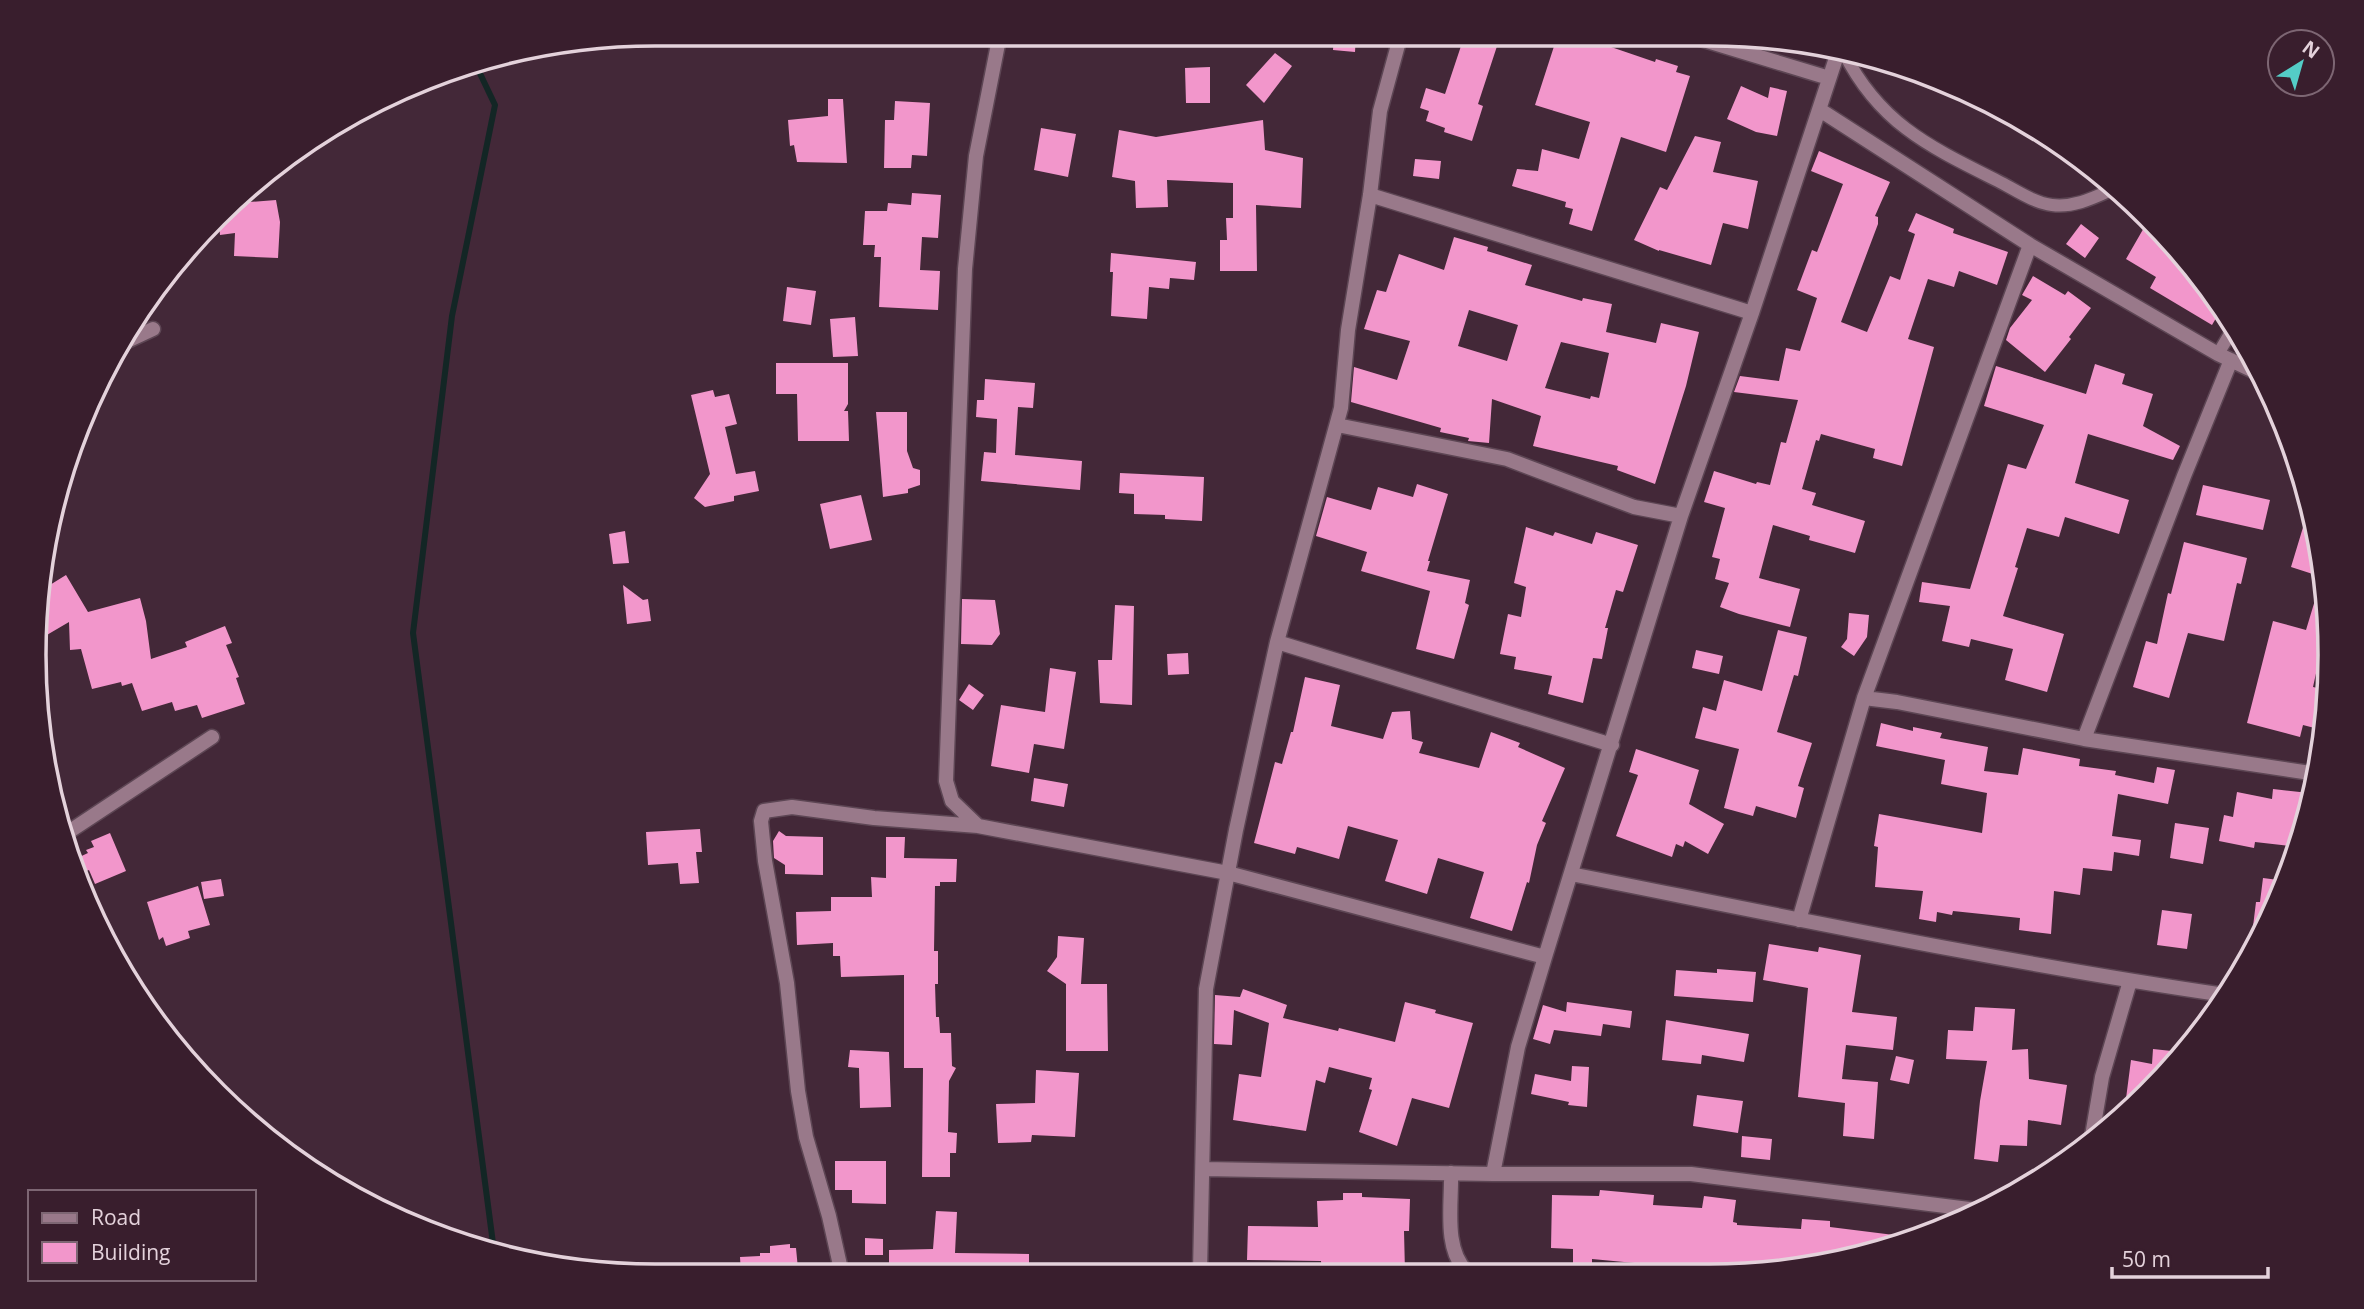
<svg xmlns="http://www.w3.org/2000/svg" width="2364" height="1309" viewBox="0 0 2364 1309" font-family="'Open Sans',sans-serif">
	<style>
		.lines { fill: none; stroke-linecap: round; stroke-linejoin: round }
		.stream { stroke: #132625; stroke-width: 6 }
		.building { fill: #f296cb; fill-rule: evenodd }
		.service-casing { stroke: #5d4654; stroke-width: 15 }
		.minor-casing { stroke: #5d4654; stroke-width: 17 }
		.service { stroke: #99798a; stroke-width: 12 }
		.minor { stroke: #99798a; stroke-width: 14 }
		.rim { fill: none; stroke: #e4d2db; stroke-width: 3.5 }
	</style>
	<rect width="100%" height="100%" fill="#432838"/>
	<g class="lines">
		<path class="stream" d="M475 63 495 105 452 316 413 633 494 1251"/>
	</g>
	<path class="building" d="M1334 34H1356L1355 52 1333 50Z
		M1465 34H1501L1478 104 1483 106 1472 141 1444 132 1445 128 1426 121 1429 111 1420 108 1426 88 1445 94Z
		M1558 34H1573L1655 62 1656 59 1678 66 1676 72 1690 76 1666 152 1621 137 1592 231 1569 224 1573 209 1565 207 1566 202 1512 186 1517 169 1538 171 1542 149 1579 159 1590 122 1535 105Z
		M1275 53 1292 66 1264 103 1246 85Z
		M1210 67V103H1186L1185 68Z
		M1741 86 1768 98 1770 87 1787 91 1777 136 1756 132 1727 119Z
		M828 99H843L847 163 797 162 794 145 790 146 788 120 828 116Z
		M895 101 930 103 927 156 912 155 911 168H884L885 120H894Z
		M1263 120 1265 150 1303 158 1301 208 1256 205 1257 271H1220V240H1227L1226 218H1233V183L1167 180 1168 207 1136 208 1135 181 1112 177 1119 130 1156 137Z
		M1041 128 1076 134 1068 177 1034 170Z
		M1695 136 1721 142 1713 172 1758 181 1748 229 1723 223 1711 265 1659 250V251L1634 240 1660 187 1667 190Z
		M1819 151 1890 182 1875 216 1878 217V224L1841 322 1867 332 1890 276 1900 280 1915 234 1908 231 1916 213 1954 229 1953 233 2008 252 1997 285 1959 271 1954 287 1928 279 1908 339 1934 347 1902 466 1873 458 1875 449 1821 434 1819 441 1816 440 1802 489 1816 493 1812 505 1865 521 1855 553 1809 540 1810 536 1773 525 1759 578 1800 589 1790 627 1739 614 1720 607 1729 583 1715 579 1720 559 1712 557 1725 508 1704 502 1714 471 1756 484 1757 482 1770 485 1781 442 1786 443 1798 400 1734 392 1740 376 1779 381 1786 348 1800 351 1817 298 1797 290 1812 250 1817 252 1843 184 1811 171Z
		M1415 159 1441 161 1439 179 1413 176Z
		M248 192 249 202 276 200 280 222 278 258 234 256 235 233 220 235 219 223Z
		M912 193 941 195 938 238 922 237 920 270 940 271 938 310 879 307 881 257H874L875 245H863L865 211H887L888 203 911 205Z
		M2149 219 2203 277 2222 308 2212 325 2150 288 2156 277 2126 259Z
		M2081 224 2099 238 2085 258 2066 244Z
		M1454 237 1488 247 1487 251 1532 265 1525 285 1582 301 1583 298 1612 304 1606 332 1656 343 1661 323 1699 332 1686 386 1655 484 1617 470 1618 466 1533 446 1541 416 1492 399 1489 443 1468 441 1469 438 1440 432 1441 428 1351 402 1354 367 1397 380 1410 341 1364 329 1377 290 1386 292 1399 254 1444 270ZM1469 310 1518 325 1507 361 1458 346ZM1561 342 1609 353 1599 398 1591 396 1590 399 1545 388Z
		M1111 253 1196 262 1194 280 1170 278 1169 289 1149 287 1147 319 1111 316 1113 272H1110Z
		M2033 276 2065 295 2068 291 2091 308 2069 337 2071 339 2045 372 2006 340 2010 328 2032 300 2022 295Z
		M787 287 816 291 811 325 783 321Z
		M855 317 858 356 833 357 830 319Z
		M776 363H848V404L844 411H848L849 441H798L797 394H776Z
		M2095 364 2125 374 2122 384 2153 394 2143 426 2180 446 2173 460 2088 434 2075 483 2129 500 2119 534 2065 517 2059 537 2027 528 2015 567 2018 568 2003 616 2064 634 2047 692 2005 680 2013 649 1971 639 1969 647 1942 641 1950 606 1919 602 1922 582 1970 589 2008 464 2026 469 2044 425 1984 406 1996 366 2086 394Z
		M985 379 1035 383 1033 408 1018 407 1015 455 1082 461 1080 490 981 481 984 452 996 453 997 419 976 417 977 400H984Z
		M713 390 715 397 729 394 737 424 725 427 736 474 755 471 759 491 734 496V501L705 507 694 498 710 474 691 395Z
		M876 412H907V451L913 468 920 470V485L908 489V493L883 497Z
		M1120 473 1204 477 1202 521 1165 519V515L1134 514V494L1119 493Z
		M1417 484 1448 494 1428 561H1430L1427 571 1470 580 1465 603 1469 605 1454 659 1416 649 1430 591 1361 571 1367 552 1316 536 1327 497 1371 510 1378 487 1413 497Z
		M2203 485 2270 500 2263 530 2196 515Z
		M861 495 872 540 830 549 820 504Z
		M2311 501 2329 614 2313 687 2327 690 2326 731 2303 725 2300 737 2247 723 2273 621 2306 630 2322 577 2291 567Z
		M1526 527 1553 536 1555 532 1592 544 1596 532 1638 545 1623 592 1616 590 1605 628H1608L1602 659 1593 658 1583 703 1548 694 1552 676 1514 669 1516 657 1500 654 1508 614 1521 617 1526 587 1514 583Z
		M625 531 629 563 613 564 609 534Z
		M2184 542 2247 558 2241 584 2237 583 2224 641 2188 633 2169 698 2133 687 2146 641 2157 644 2168 593 2171 594Z
		M66 575 88 612 140 598 146 621 151 659 187 647 185 642 225 626 232 643 226 645 239 677 236 678 245 704 202 718 197 705 175 711 172 702 142 711 132 683 122 686 121 682 92 689 81 649 70 650 69 622 40 639 45 588Z
		M623 585 643 600 648 599 651 621 627 624Z
		M962 599 995 600 1000 634 992 645 961 644Z
		M1115 605 1134 606 1132 705 1100 703 1098 660H1112Z
		M1849 613 1869 615 1867 637 1854 656 1841 647 1847 639Z
		M1778 630 1807 637 1798 676 1794 675 1777 732 1812 743 1798 786 1804 788 1796 818 1756 806 1753 816 1724 808 1739 749 1695 738 1703 707 1716 711 1724 680 1762 691Z
		M1696 650 1723 656 1719 674 1692 668Z
		M1188 653 1189 674 1168 675 1167 654Z
		M1050 668 1076 672 1064 749 1034 744 1029 773 991 766 1001 705 1045 712Z
		M1305 677 1340 685 1331 726 1383 739 1392 712 1410 711 1412 739 1423 742 1419 753 1479 768 1491 732 1520 743 1518 747 1565 768 1542 821 1546 823 1537 845 1529 883 1527 882 1512 931 1470 918 1484 872 1438 858 1427 894 1385 881 1398 840 1348 826 1339 859 1297 847 1295 854 1254 843 1275 762 1282 764 1291 732H1293Z
		M969 684 984 695 973 710 959 700Z
		M1881 723 1913 731V727L1942 733 1940 738 1988 747 1984 771 2018 775 2023 748 2080 759 2079 766 2116 771 2115 775 2154 783 2157 767 2175 770 2168 804 2118 794 2112 836 2141 840 2139 856 2114 852 2112 871 2083 868 2080 895 2054 891 2051 934 2019 930 2020 918 1953 911 1952 915 1937 912 1936 922 1919 919 1923 891 1875 887 1878 847 1874 846 1879 814 1982 833 1987 793 1941 784 1945 760 1876 746Z
		M1636 749 1699 770 1689 804 1724 824 1708 854 1685 841 1683 847 1676 844 1672 857 1616 836 1638 775 1629 772Z
		M1034 778 1068 784 1064 807 1031 801Z
		M2273 789 2309 793 2299 847 2255 842 2254 848 2219 841 2224 815 2233 817 2237 792 2272 799Z
		M2175 823 2209 828 2203 864 2170 858Z
		M700 829 702 852H696L699 883 680 884 678 863 648 865 646 832Z
		M779 831 786 836 823 837V875L785 874V865L774 858 773 841Z
		M110 833 126 871 95 884 89 870 78 874 73 860 88 853 86 850 94 847 91 841Z
		M886 837H905L904 858 957 859 956 882H940V886H935L934 951H938V984H935L936 1017H939L940 1033H951L952 1066 956 1068 949 1081 948 1132 957 1133 956 1153H950V1177H922L923 1068H904V975L841 977 840 956H833V943L797 945 796 912 831 911V897H872L871 877 886 878Z
		M2263 878 2286 881 2253 952 2250 951 2256 902H2260Z
		M221 879 224 896 204 899 201 882Z
		M198 886 210 925 188 931 190 938 166 946 163 937 159 940 147 902Z
		M2162 910 2192 914 2187 949 2157 945Z
		M1058 936 1084 938 1081 984H1107L1108 1051H1066V984L1047 971 1057 957Z
		M1769 944 1818 952 1819 947 1861 955 1852 1012 1897 1017 1893 1050 1846 1045 1842 1079 1878 1082 1874 1139 1843 1136 1845 1103 1798 1097 1808 988 1763 980Z
		M1717 969 1756 972 1753 1002 1674 996 1676 970 1717 973Z
		M1243 989 1287 1005 1283 1018 1338 1031 1339 1028 1395 1042 1405 1002 1436 1010 1435 1013 1473 1023 1449 1108 1412 1098 1397 1146 1359 1132 1372 1090 1369 1089 1372 1078 1329 1067 1325 1083 1316 1080 1306 1131 1233 1120 1239 1074 1261 1077 1269 1023 1234 1010 1232 1045 1214 1044 1215 995 1240 997Z
		M1567 1002 1632 1011 1630 1028 1603 1024 1601 1036 1554 1030 1550 1044 1533 1039 1543 1005 1566 1012Z
		M1975 1007 2015 1009 2012 1050 2028 1049 2029 1079 2067 1085 2061 1125 2028 1120 2027 1146 2000 1145 1998 1162 1974 1159 1980 1101 1987 1061 1946 1059 1948 1030 1973 1031Z
		M1666 1020 1749 1034 1744 1062 1702 1055 1701 1064 1662 1060Z
		M2153 1049 2181 1052 2149 1094 2124 1114 2131 1060 2152 1064Z
		M850 1050 889 1052 891 1107 860 1108 859 1068 848 1067Z
		M1896 1056 1914 1060 1909 1084 1890 1080Z
		M1572 1066 1589 1067 1587 1107 1568 1105 1569 1102 1531 1094 1535 1074 1571 1081Z
		M1036 1070 1079 1073 1075 1137 1032 1135 1031 1142 998 1143 996 1104 1035 1103Z
		M1697 1095 1743 1101 1738 1133 1693 1126Z
		M1742 1136 1772 1139 1770 1160 1741 1157Z
		M835 1161H886V1204L852 1203V1190H835Z
		M1600 1190 1654 1195 1653 1205 1702 1208 1704 1196 1736 1200 1733 1222 1737 1223V1225L1801 1229 1802 1219 1830 1221V1227L1918 1238 1910 1243 1790 1270 1720 1271 1592 1259V1265L1573 1264V1249L1551 1248 1552 1195 1599 1196Z
		M1343 1193H1362V1197L1410 1199 1409 1231H1404L1405 1272H1322L1321 1261 1247 1260 1248 1226 1318 1227 1317 1201 1343 1200Z
		M936 1211 957 1212 955 1253 1029 1254V1273L889 1274V1250L933 1249Z
		M865 1238 883 1239V1255H865Z
		M790 1244V1248H796L798 1269 789 1270 790 1274H741L740 1257 760 1256V1253H770V1246Z"/>
	<g class="lines">
		<g class="service-casing">
			<path id="service" d="M1844 53C1880 124 1930 147 1998 181 2014 189 2034 203 2052 205 2076 208 2097 196 2118 187
				M2218 354 2234 327"/>
		</g>
		<g class="minor-casing">
			<path id="minor" d="M1684 34 1829 78
				M1820 110 2030 245 2218 354 2264 376
				M1370 195 1752 313
				M123 343 153 329
				M1337 425 1507 459 1634 507 1681 516
				M1277 642 1612 745
				M1864 698 1897 702 2084 739 2317 774
				M2084 739 2184 476 2231 360
				M978 826 952 801 946 781 965 269 976 156 1000 34
				M67 833 212 737
				M1571 874C1788 917 2005 963 2225 995
				M1799 920 1864 698 2030 245
				M2091 1142 2102 1077 2130 981
				M1204 1169 1493 1174H1691L1977 1210
				M1451 1173C1452 1203 1443 1249 1467 1272
				M1493 1174 1518 1047 1545 957 1681 516 1752 313 1838 52
				M1200 1272 1206 989 1236 830 1277 642 1341 408 1348 330 1370 195 1380 111 1401 34
				M842 1274 829 1216 806 1137 798 1091 787 983 765 861 761 821 764 811 792 807 874 818 978 826 1228 873 1545 957"/>
		</g>
		<use href="#service" class="service"/>
		<use href="#minor" class="minor"/>
	</g>
	<path d="M0 0H2364V1309H0ZM655 46H1709A609 609 0 0 1 2318 655V655A609 609 0 0 1 1709 1264H655A609 609 0 0 1 46 655V655A609 609 0 0 1 655 46Z" fill="#391e2d" fill-rule="evenodd"/>
	<path class="rim" d="M655 46H1709A609 609 0 0 1 2318 655V655A609 609 0 0 1 1709 1264H655A609 609 0 0 1 46 655V655A609 609 0 0 1 655 46Z"/>
	<rect x="28" y="1190" width="228" height="91" fill="#391e2d" stroke="#7d6673" stroke-width="2"/>
	<rect x="42" y="1213" width="35" height="10" fill="#99798a" stroke="#7d6673" stroke-width="2"/>
	<text x="91" y="1225" font-size="21" fill="#e4d2db">Road</text>
	<rect x="42" y="1242" width="35" height="21" fill="#f296cb" stroke="#7d6673" stroke-width="2"/>
	<text x="91" y="1260" font-size="21" fill="#e4d2db">Building</text>
	<g transform="translate(2301 63) rotate(37)"><circle r="33" fill="#391e2d" stroke="#7d6673" stroke-width="2"/>
	<path d="M0-5L12 26L0 18L-12 26Z" fill="#54cdc7"/>
	<text y="-10" font-size="19" font-weight="bold" text-anchor="middle" fill="#e4d2db">N</text>
	</g>
	<path d="M2112 1267v10h156v-10" fill="none" stroke="#e4d2db" stroke-width="3.5"/>
	<text x="2122" y="1267" font-size="21" fill="#e4d2db" stroke="#391e2d" stroke-width="5" paint-order="stroke">50 m</text>
</svg>
